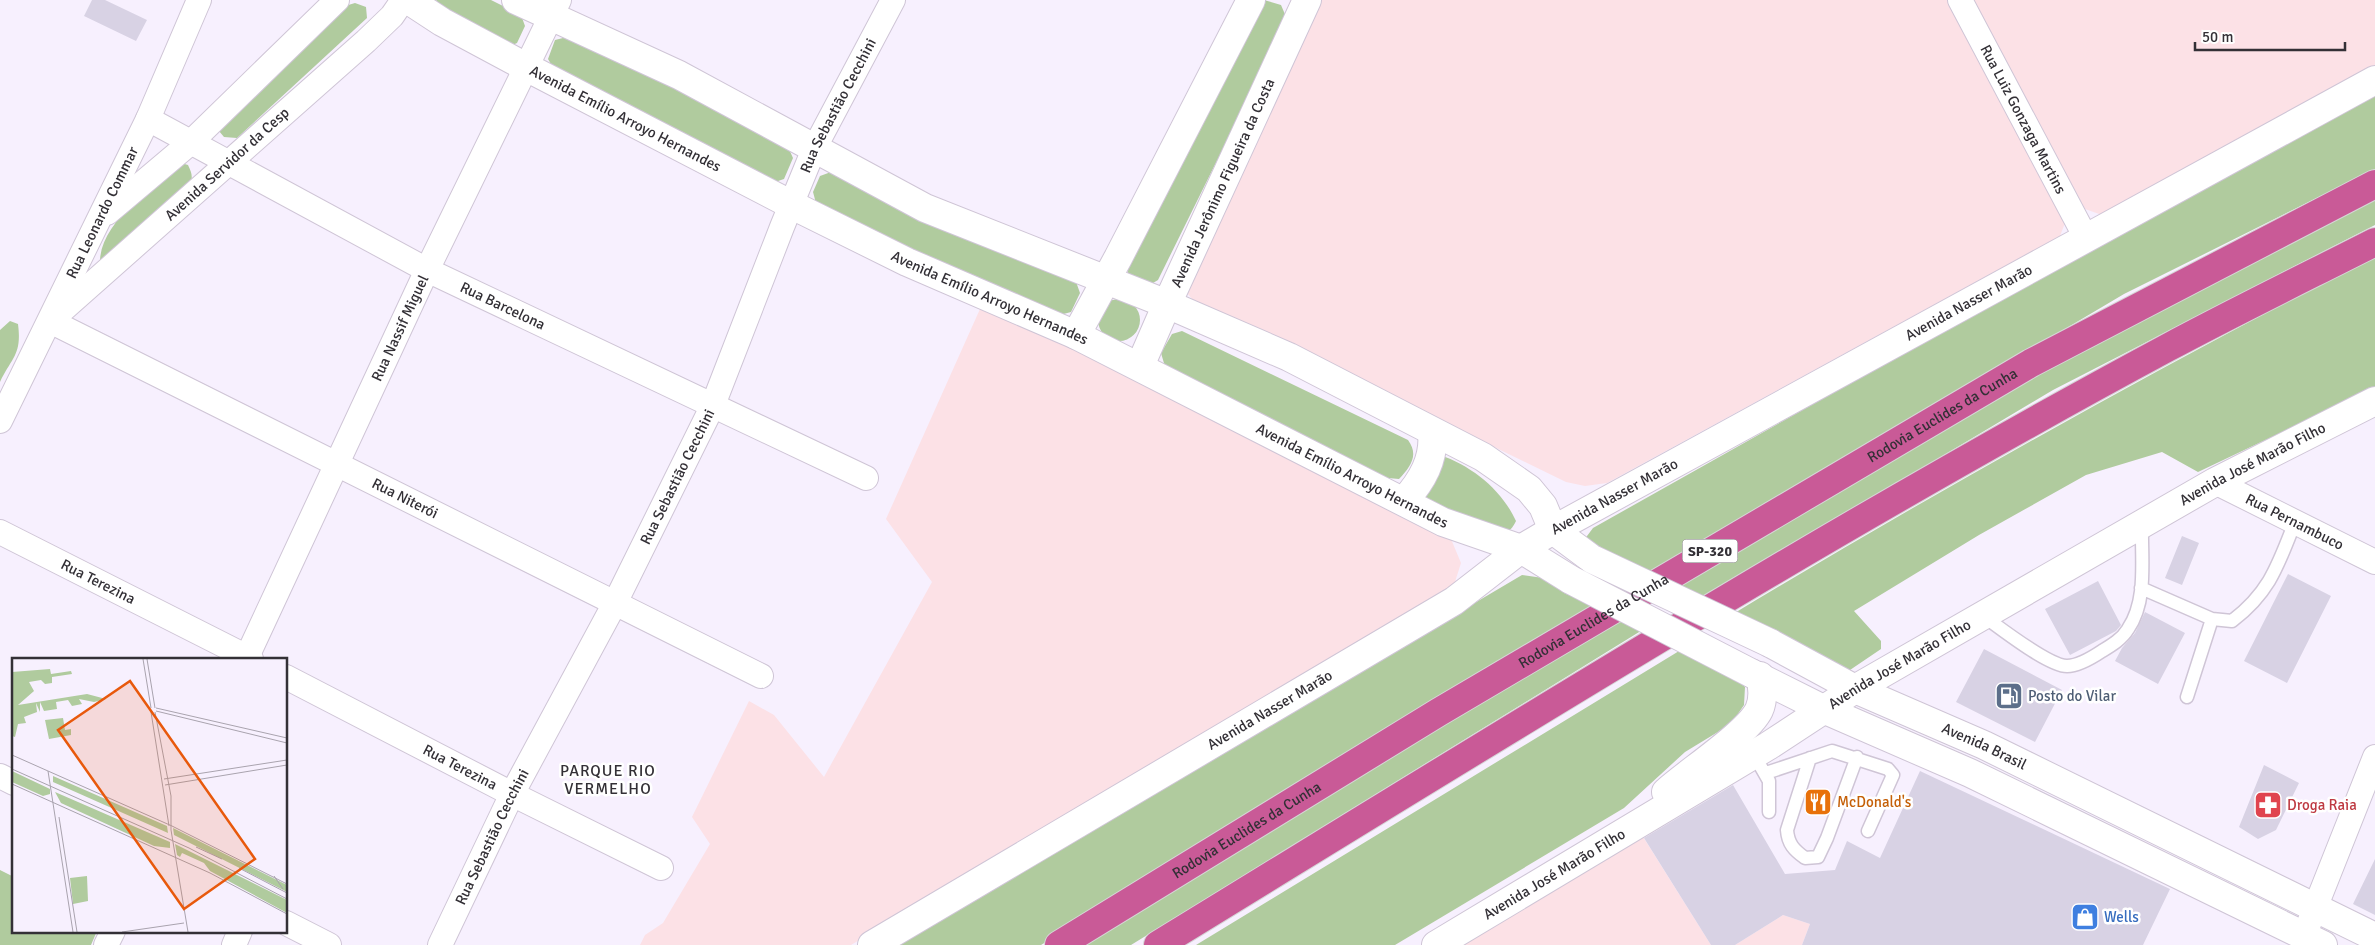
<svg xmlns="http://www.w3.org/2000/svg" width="2375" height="945" viewBox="0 0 2375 945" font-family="Signika,sans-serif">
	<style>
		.industrial { fill: #fce1e6 }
		.green { fill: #b0cb9e }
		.building { fill: #d8d2e4 }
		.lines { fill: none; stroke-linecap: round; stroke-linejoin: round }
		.service-casing { stroke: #cfc5d6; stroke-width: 15 }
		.minor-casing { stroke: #cfc5d6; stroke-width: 26 }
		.secondary-casing { stroke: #cfc5d6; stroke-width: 30 }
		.motorway-casing { stroke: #d6d6d7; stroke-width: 30 }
		.service { stroke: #fff; stroke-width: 12 }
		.minor { stroke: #fff; stroke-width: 24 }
		.secondary { stroke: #fff; stroke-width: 28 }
		.motorway { stroke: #c95a97; stroke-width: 28 }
		.secondary-bridge-casing { stroke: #cfc5d6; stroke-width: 30; stroke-linecap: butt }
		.secondary-bridge { stroke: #fff; stroke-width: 28 }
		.labels { text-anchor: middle; stroke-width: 5; stroke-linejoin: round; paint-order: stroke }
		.shield { fill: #fff; stroke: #706e72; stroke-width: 1 }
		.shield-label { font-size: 14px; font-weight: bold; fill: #333036 }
		.street-label { font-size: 15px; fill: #333036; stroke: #fff }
		.service-label { font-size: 15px; fill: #4e5e75; stroke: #fff; text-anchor: start }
		.food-label { font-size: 15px; fill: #c56008; stroke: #fff; text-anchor: start }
		.health-label { font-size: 15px; fill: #be3a42; stroke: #fff; text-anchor: start }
		.shop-label { font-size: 15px; fill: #366cbe; stroke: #fff; text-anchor: start }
		.neighbourhood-label { font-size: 16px; letter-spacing: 1px; fill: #333036; stroke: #fff }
		.inset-road { fill: none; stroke: #a9a3ae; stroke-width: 1 }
		.view { fill: #e8590c; fill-opacity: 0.15; stroke: #e8590c; stroke-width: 2.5 }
		.inset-edge { fill: none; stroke: #333036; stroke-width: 2.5 }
	</style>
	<rect width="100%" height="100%" fill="#f7f0fe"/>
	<path class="industrial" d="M1320 0H1951L2065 223 2060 236 1607 483 1585 486 1566 482 1194 301 1185 291Z
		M1971 0H2375V69L2102 215 2085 209Z
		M980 309 1135 376 1451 539 1461 563 1454 585 851 945H640L645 935 663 923 710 844 692 817 749 701 774 715 824 777 932 582 886 519Z
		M1640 832 1711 945H1451Z
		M1783 915 1810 924 1802 945H1735Z"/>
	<path class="green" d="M437 0H491L521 15 525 26 517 43 506 48 430 5Z
		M1264 0 1281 5 1287 19 1158 280 1148 286 1129 277 1126 264Z
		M355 3 366 7 367 18 237 138 224 137 219 131 345 6Z
		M567 37 676 85 788 147 793 158 784 179 772 183 555 71 548 59 555 40Z
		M2375 94V169L2124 294 1653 573 1607 553 1584 540 1593 528 2099 243Z
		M181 163 188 165C192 173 193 177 190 185L107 262 100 260C102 221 153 187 181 163Z
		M831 172 1075 279 1080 293 1071 312 1056 316 817 207 813 192 820 176Z
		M2375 193V225L2053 390 1703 599 1674 583 2035 370Z
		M2375 255V388L2198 472 2162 452 2086 475 1979 535 1854 611 1881 641V649L1850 670H1838L1733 614C1943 487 2158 369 2375 255Z
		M1098 320a21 21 0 1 1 42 0a21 21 0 1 1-42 0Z
		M10 321 18 324C22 355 12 357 0 382V330Z
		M1182 331 1408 440C1419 455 1411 466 1399 479L1388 478 1166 370 1161 353 1172 334Z
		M1440 455C1472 466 1502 490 1516 521 1513 527 1510 532 1502 533 1494 534 1437 503 1424 498Z
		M1522 575 1543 578 1596 605 1041 945H896Z
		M1615 614 1644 629 1131 945H1077Z
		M1684 648 1737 677 1745 687 1744 705 1731 724 1685 752 1624 808 1395 945H1196Z
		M0 870 14 877V931H97L91 945H0Z"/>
	<path class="building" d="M92 0H105L147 20 136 41 84 16Z
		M2182 536 2199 543 2182 585 2165 578Z
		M2288 574 2331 596 2287 683 2244 661Z
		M2098 581 2121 625 2116 631 2070 655 2045 609Z
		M2145 612 2185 633 2158 684 2115 661 2122 648 2135 633Z
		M1984 649 2062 690 2035 742 1956 702Z
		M2264 765 2299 783 2276 830 2258 839 2239 827Z
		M1920 771 2170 889 2143 945H1802L1810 924 1783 915 1735 945H1711L1644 838 1733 785 1785 874 1835 870 1847 841 1880 858Z
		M2375 859V915L2353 904Z"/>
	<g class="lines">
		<g class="service-casing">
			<path id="service" d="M2141 588 2212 619 2232 621C2270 592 2278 565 2295 522
				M1982 615C1999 627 2048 666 2067 666 2078 666 2093 657 2102 651 2112 645 2122 639 2128 629 2148 600 2141 558 2142 524
				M2187 697 2212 619
				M1810 758 1787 830C1788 844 1794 850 1805 858L1818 857 1827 838 1857 757
				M1761 767 1769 781V812
				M1766 773 1832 751 1888 769 1893 775 1868 831"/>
		</g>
		<g class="minor-casing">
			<g id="minor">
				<path id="s1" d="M1960 0 2086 238"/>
				<path id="s2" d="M401 3 392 16 366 41 50 321 761 676"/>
				<path id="s3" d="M148 119 427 270 866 478"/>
				<path d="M107 213 190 143 337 0"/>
				<path id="s4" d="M0 421 148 119 199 0"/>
				<path id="s5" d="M2215 482 2375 562"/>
				<path id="s6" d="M0 532 251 659"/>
				<path id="s7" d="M246 659 427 270 559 0"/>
				<path id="s8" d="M286 677 512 794 661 868"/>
				<path d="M0 776 14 783"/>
				<path d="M286 923 329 945"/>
				<path d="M2304 936 2375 757"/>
				<path d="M106 945 113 931"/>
				<path d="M234 945 240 931"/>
				<path id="s9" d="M440 945 512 794 615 603 713 405 782 227 814 149 893 0"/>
			</g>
		</g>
		<g class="secondary-casing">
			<g id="secondary">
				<path d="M516 0 679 75 925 208 1167 304 1289 357 1483 457 1529 489 1543 506 1553 530 1592 559"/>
				<path id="s10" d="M413 3 442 22 526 67 792 205 907 262 1076 335 1443 522 1521 549 1571 580"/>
				<path d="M1076 335 1118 258 1251 0"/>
				<path id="s11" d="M1140 366 1167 304 1307 0"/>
				<path d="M1404 501C1422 481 1435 459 1432 432"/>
				<path id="s12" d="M1770 643 1855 689 1984 745 2375 937"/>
				<path d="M1751 673 1823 709 1970 773 2323 945"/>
				<path d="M1666 792C1688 772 1748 733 1759 710 1764 699 1763 688 1760 676"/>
				<path id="s13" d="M872 945 1454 601 1521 549 1553 530 2375 80"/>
				<path id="s14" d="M1436 945 1768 746 1855 689 2215 482 2375 401"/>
			</g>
		</g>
		<g class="motorway-casing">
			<g id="motorway">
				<path id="s15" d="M1059 945 1439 712 2031 363 2375 184"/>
				<path d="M1158 945C1491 741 1823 533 2167 348 2236 311 2306 277 2375 242"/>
			</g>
		</g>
		<use href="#service" class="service"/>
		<use href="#minor" class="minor"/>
		<use href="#secondary" class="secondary"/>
		<use href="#motorway" class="motorway"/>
		<g class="secondary-bridge-casing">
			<path id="secondary-bridge" d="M1592 559 1770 643
				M1571 580 1751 673"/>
		</g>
		<use href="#secondary-bridge" class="secondary-bridge"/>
	</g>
	<defs>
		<g id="fuel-square" transform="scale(1.4375)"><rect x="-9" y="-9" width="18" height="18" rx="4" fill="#5c6f8a" stroke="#fff"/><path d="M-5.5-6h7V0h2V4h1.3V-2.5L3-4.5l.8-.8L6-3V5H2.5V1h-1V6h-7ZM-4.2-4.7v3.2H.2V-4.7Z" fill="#fff"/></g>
		<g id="restaurant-square" transform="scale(1.4375)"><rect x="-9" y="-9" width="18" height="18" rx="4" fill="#e8710a" stroke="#fff"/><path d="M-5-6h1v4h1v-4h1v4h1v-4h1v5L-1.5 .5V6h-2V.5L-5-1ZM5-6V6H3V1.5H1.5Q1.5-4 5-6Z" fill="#fff"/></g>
		<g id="pharmacy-square" transform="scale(1.4375)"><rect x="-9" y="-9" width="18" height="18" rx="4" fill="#e0444e" stroke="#fff"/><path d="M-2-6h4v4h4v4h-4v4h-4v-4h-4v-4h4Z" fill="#fff"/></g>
		<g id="shop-square" transform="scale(1.4375)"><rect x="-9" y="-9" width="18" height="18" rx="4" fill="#3f7fe0" stroke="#fff"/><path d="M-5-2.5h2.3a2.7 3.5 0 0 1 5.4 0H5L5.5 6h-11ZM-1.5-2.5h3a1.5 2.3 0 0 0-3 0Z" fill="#fff"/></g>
	</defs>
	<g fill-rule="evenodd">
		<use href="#fuel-square" x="2009" y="696"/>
		<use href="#restaurant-square" x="1818" y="802"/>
		<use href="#pharmacy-square" x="2268" y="805"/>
		<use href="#shop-square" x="2085" y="917"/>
	</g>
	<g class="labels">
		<rect class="shield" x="1682.5" y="539.5" width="55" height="23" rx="4"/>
		<g class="shield-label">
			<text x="1710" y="556">SP-320</text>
		</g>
		<g class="street-label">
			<text dy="5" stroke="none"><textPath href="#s9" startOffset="930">Rua Sebastião Cecchini</textPath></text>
			<text dy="5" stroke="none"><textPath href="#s10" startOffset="242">Avenida Emílio Arroyo Hernandes</textPath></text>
			<text dy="5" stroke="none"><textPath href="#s1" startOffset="135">Rua Luiz Gonzaga Martins</textPath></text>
			<text transform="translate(227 164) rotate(-42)" y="5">Avenida Servidor da Cesp</text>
			<text dy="5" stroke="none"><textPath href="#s11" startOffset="201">Avenida Jerônimo Figueira da Costa</textPath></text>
			<text dy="5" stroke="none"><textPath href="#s4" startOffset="232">Rua Leonardo Commar</textPath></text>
			<text dy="5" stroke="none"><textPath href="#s10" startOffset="648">Avenida Emílio Arroyo Hernandes</textPath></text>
			<text dy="5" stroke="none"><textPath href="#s13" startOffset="1272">Avenida Nasser Marão</textPath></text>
			<text dy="5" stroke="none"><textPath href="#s3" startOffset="401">Rua Barcelona</textPath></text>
			<text dy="5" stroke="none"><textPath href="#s7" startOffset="365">Rua Nassif Miguel</textPath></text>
			<text dy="5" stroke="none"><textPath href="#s15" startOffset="1030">Rodovia Euclides da Cunha</textPath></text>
			<text dy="5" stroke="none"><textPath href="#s14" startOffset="948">Avenida José Marão Filho</textPath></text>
			<text dy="5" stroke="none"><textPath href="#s10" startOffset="1052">Avenida Emílio Arroyo Hernandes</textPath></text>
			<text dy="5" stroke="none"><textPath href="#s9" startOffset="525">Rua Sebastião Cecchini</textPath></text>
			<text dy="5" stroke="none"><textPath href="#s13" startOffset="868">Avenida Nasser Marão</textPath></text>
			<text dy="5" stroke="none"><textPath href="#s2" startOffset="871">Rua Niterói</textPath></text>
			<text dy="5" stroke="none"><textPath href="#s5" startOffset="89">Rua Pernambuco</textPath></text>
			<text dy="5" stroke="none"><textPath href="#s6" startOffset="110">Rua Terezina</textPath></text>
			<text dy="5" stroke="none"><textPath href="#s15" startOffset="625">Rodovia Euclides da Cunha</textPath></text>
			<text dy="5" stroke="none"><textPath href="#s14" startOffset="542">Avenida José Marão Filho</textPath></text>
			<text dy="5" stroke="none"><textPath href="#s13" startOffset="462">Avenida Nasser Marão</textPath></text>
			<text dy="5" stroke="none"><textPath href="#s12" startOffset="238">Avenida Brasil</textPath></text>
			<text dy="5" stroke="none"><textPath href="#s8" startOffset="196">Rua Terezina</textPath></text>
			<text dy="5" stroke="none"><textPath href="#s15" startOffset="220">Rodovia Euclides da Cunha</textPath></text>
			<text dy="5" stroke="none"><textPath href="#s9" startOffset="120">Rua Sebastião Cecchini</textPath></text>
			<text dy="5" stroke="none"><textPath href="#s14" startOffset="138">Avenida José Marão Filho</textPath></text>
		</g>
		<g class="service-label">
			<text x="2028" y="701">Posto do Vilar</text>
		</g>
		<g class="food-label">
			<text x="1837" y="807">McDonald's</text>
		</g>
		<g class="health-label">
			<text x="2287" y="810">Droga Raia</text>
		</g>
		<g class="shop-label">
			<text x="2104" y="922">Wells</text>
		</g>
		<g class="neighbourhood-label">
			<text x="608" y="776">PARQUE RIO<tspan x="608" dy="18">VERMELHO</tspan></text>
		</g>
	</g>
	<g transform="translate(12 658)">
		<rect width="275" height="275" fill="#f7f0fe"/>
		<path d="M38 11 39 16 59 13 60 16 40 19V25L33 26 29 22 17 24 22 33 6 47 75 36 94 41 82 44 67 41 70 46 60 48 56 42 44 44 45 51 32 53 28 44V54L24 45 25 54 12 59 14 65 6 66 3 79 0 78V14ZM51 60 53 72 59 71V77L37 81 33 62ZM0 113 38 131V136L31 138 0 124ZM41 118 155 168 156 175 41 124ZM43 134 158 184V190L142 188 49 145ZM161 170 275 227V234L162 177ZM163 186 275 242V255L198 213 192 205 170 195 168 199 165 197ZM75 218 76 243 61 246 58 220Z" fill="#b0cb9e"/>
		<path class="inset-road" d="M131 1 139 50M135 1 143 50M144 50 275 80M144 53 275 85M139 54 157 168M143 54 159 138V172L176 274M0 97 36 113M0 111 177 190 275 241M36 113 160 168 275 226M36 113 61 274M152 121 275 102M0 126 198 215 275 256M153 127 275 107M47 159 65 274M184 189 210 201M227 210 275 235M262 218 271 231M110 274 172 265"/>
		<path class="view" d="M118 23 243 201 172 251 46 72Z"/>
		<rect width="275" height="275" class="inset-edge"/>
	</g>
	<path d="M2195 42v8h150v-8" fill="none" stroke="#333036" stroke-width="2.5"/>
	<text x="2202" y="42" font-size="15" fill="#333036" stroke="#ffffff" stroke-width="4" paint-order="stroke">50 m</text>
</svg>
